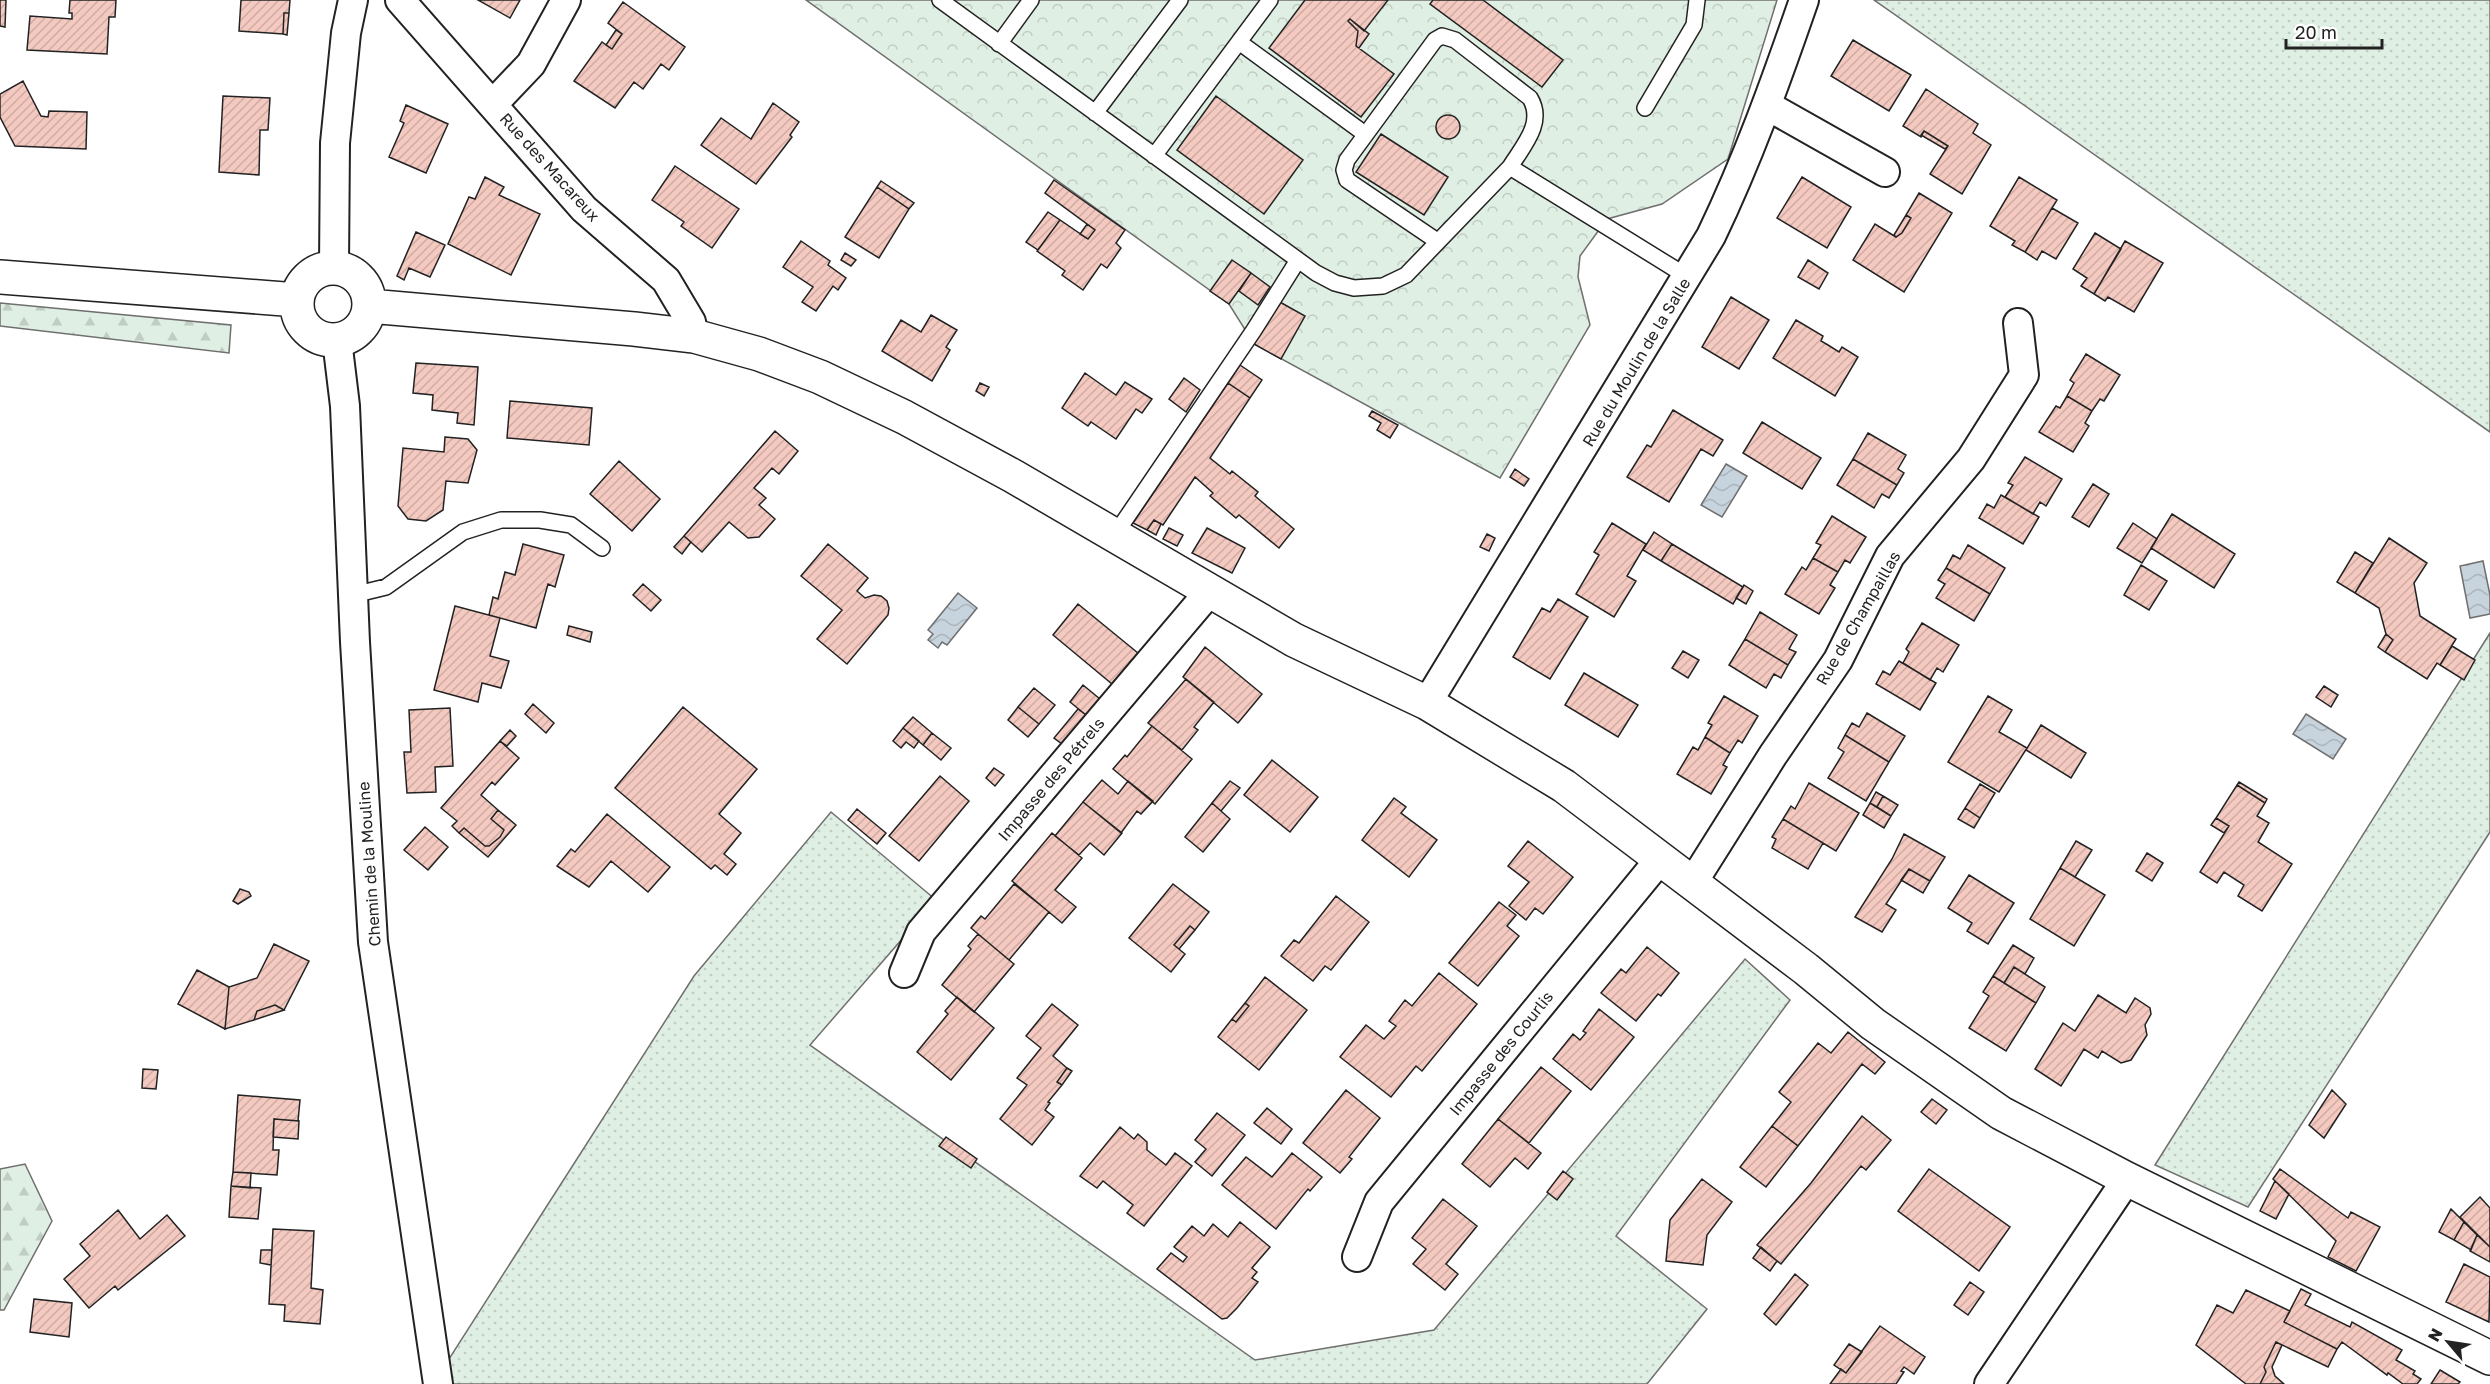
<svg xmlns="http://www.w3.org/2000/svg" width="2490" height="1384" viewBox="0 0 2490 1384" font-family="'Golos Text',sans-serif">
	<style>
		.grass { fill: url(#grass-dots); stroke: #6f6f6f; stroke-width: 1.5 }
		.forest { fill: url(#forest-firs); stroke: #6f6f6f; stroke-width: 1.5 }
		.park { fill: url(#park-crowns); stroke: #6f6f6f; stroke-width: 1.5 }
		.water { fill: url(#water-waves); stroke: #6f6f6f; stroke-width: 1.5 }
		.building { fill: url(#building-hatch); stroke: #222; stroke-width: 1.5 }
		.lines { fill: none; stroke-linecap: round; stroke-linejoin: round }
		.lane-casing { stroke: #222; stroke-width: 18 }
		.street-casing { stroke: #222; stroke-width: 32 }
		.secondary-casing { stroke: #222; stroke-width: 36 }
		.lane { stroke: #fff; stroke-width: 15 }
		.street { stroke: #fff; stroke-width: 28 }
		.secondary { stroke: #fff; stroke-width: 33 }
		.labels { text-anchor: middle; stroke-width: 4.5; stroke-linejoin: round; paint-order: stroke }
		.street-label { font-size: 16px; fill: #222; stroke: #fff }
	</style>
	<defs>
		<pattern id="grass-dots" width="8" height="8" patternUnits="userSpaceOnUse" patternTransform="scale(1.5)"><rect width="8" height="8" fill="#e0efe3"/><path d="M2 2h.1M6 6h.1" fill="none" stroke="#c0cdc2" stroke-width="1.8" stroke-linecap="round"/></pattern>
		<pattern id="forest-firs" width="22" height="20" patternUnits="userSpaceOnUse" patternTransform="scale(1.5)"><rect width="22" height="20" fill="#e0efe3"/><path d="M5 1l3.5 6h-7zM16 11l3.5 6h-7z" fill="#c0cdc2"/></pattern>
		<pattern id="park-crowns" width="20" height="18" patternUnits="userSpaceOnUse" patternTransform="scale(1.5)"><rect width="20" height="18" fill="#e0efe3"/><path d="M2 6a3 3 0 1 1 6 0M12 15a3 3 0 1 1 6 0" fill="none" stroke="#c0cdc2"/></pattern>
		<pattern id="water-waves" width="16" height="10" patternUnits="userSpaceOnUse" patternTransform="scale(1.5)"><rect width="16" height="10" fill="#c7d3dd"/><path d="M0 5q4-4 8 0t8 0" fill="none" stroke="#abb5bd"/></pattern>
		<pattern id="building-hatch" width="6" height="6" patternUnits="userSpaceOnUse" patternTransform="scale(1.5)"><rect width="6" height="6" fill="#f3c9c0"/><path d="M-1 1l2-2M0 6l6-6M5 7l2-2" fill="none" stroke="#d0aca5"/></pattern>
	</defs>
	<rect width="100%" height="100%" fill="#fff"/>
	<path class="grass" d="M1874 0H2490V432Z
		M2490 633V832L2248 1207 2155 1165Z
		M831 812 936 900 810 1045 1255 1360 1434 1330 1745 959 1790 1000 1616 1236 1707 1309 1647 1384H433L694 976Z"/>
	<path class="forest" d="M0 303 231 325 229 353 0 326Z
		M25 1164 52 1221 4 1310H0V1169Z"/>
	<path class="park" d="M806 0H1777L1728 159 1662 204 1607 219 1580 256 1578 277 1590 325 1500 478 1254 344 1229 304Z"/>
	<path class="water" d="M1726 464 1747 476 1722 517 1701 505Z
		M2483 561 2490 595V614L2470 618 2460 566Z
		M958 593 977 608 947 645 942 642 938 648 928 640 933 634 928 630Z
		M2306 714 2346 739 2333 759 2293 734Z"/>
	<path class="building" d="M0 0H6L5 27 0 26Z
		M70 0H116L115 17H109L107 54 27 50 30 16 72 19V13H69Z
		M241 0H290L289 13H284L283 34 239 31Z
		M478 0H520L510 18Z
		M1305 0H1388L1364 31 1350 19 1348 21 1358 31 1356 46 1394 74 1361 117 1269 48Z
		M1433 0H1483L1563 60 1542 87 1430 4Z
		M623 2 685 47 669 70 661 64 643 89 634 82 615 108 574 81 602 42 612 49 622 34 608 23Z
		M284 13H289L287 35 283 34Z
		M1350 19 1369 34 1359 48 1356 46 1358 31 1348 21Z
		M616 30 622 34 612 49 606 45Z
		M1853 40 1911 75 1889 111 1831 76Z
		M23 81 41 116 48 117 49 111 87 112 86 149 15 146 0 117V94Z
		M1926 89 1978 124 1973 133 1991 145 1962 194 1930 174 1948 146 1924 131 1921 137 1903 126Z
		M223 96 270 98 268 130H260L259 175 219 172Z
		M1216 96 1303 160 1264 214 1177 150Z
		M773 103 799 122 790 135 792 137 756 184 701 145 721 118 751 139Z
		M406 105 448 124 426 173 389 157 404 123 400 121Z
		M1436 127a12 12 0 1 1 24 0a12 12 0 1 1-24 0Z
		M1924 131 1948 146 1945 149 1921 135Z
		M1381 134 1448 177 1424 215 1356 172Z
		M675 166 739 209 712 248 681 226 684 222 652 200Z
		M485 177 504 187 499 195 540 214 511 275 448 244 469 197 475 199Z
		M1802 177 1851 207 1827 248 1777 218Z
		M2019 177 2057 200 2025 252 2012 245 2015 241 1990 226Z
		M1054 180 1125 230 1116 243 1121 248 1107 268 1101 264 1083 290 1062 275 1065 271 1037 251 1060 220 1088 239 1095 230 1045 193Z
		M881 181 914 203 909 209 877 187Z
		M877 187 909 209 879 258 845 237Z
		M1919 193 1952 213 1904 292 1853 260 1875 224 1896 237 1902 233 1911 218 1906 215Z
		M2052 208 2078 223 2056 259 2042 251 2037 260 2025 252Z
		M1048 212 1060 220 1038 250 1026 242Z
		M1906 215 1911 218 1902 233 1896 237 1894 235Z
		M1087 224 1095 230 1088 239 1080 234Z
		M416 232 445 245 430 277 409 268 404 280 397 276Z
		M2095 233 2121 249 2094 294 2081 286 2087 278 2073 269Z
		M801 241 830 261 828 265 846 278 838 290 833 286 816 311 802 302 813 287 783 267Z
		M2125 241 2163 263 2134 312 2108 297 2105 301 2094 294Z
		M845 253 856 260 851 266 841 260Z
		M1232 260 1251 273 1229 304 1210 291Z
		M1808 260 1828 273 1819 289 1798 277Z
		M1251 273 1270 287 1258 305 1239 291Z
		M1731 297 1769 320 1739 369 1702 347Z
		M1278 301 1305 316 1281 359 1254 344Z
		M931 315 957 330 946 347 950 350 932 381 882 351 901 320 921 332Z
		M1796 320 1823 336 1821 341 1828 345 1839 352 1842 347 1858 357 1835 396 1773 358Z
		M2086 354 2120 375 2104 401 2100 399 2092 411 2067 396 2074 383 2070 380Z
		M416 363 478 367 474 425 457 423 458 413 432 410 433 395 413 393Z
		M1240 365 1262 380 1250 398 1228 383Z
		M1085 373 1116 395 1125 382 1152 399 1142 413 1136 409 1116 439 1091 422 1088 426 1062 408Z
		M1184 378 1200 390 1186 412 1169 399Z
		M980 383 989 387 984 396 976 391Z
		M1228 383 1250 398 1210 458 1230 474 1232 471 1258 492 1255 496 1294 529 1279 548 1239 515 1236 518 1210 496 1213 493 1195 477 1163 525 1154 520 1147 530 1133 523Z
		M2067 396 2092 411 2085 423 2089 426 2073 452 2039 432 2056 406 2060 408Z
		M510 401 592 408 589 445 507 438Z
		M1673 410 1723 440 1713 456 1701 449 1669 502 1627 477 1647 445 1651 447Z
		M1372 411 1398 425 1390 438 1377 430 1381 423 1369 416Z
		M1762 422 1821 458 1802 489 1743 453Z
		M775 431 798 451 779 474 772 468 754 488 766 498 759 505 775 519 759 537 748 538 729 522 702 552 684 536Z
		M1868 433 1906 455 1898 469 1904 473 1897 485 1853 459Z
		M445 437 468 439 477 450 468 483 446 481 443 510 426 521 408 519 398 506 403 448 444 452Z
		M2025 457 2062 479 2046 506 2040 502 2033 514 2005 497 2013 485 2008 483Z
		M1853 459 1897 485 1889 498 1882 494 1874 508 1837 485Z
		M619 461 660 499 632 531 590 494Z
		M1515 469 1529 479 1524 486 1510 477Z
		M2093 484 2109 494 2089 527 2072 517Z
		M2001 495 2039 517 2023 544 1979 518 1987 504 1994 508Z
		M2172 514 2235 554 2214 588 2151 548Z
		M1832 516 1866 537 1850 563 1845 560 1838 572 1813 558 1821 545 1816 543Z
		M1154 520 1161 524 1156 535 1147 530Z
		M1612 523 1646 544 1627 576 1636 581 1614 617 1576 594 1599 555 1594 552Z
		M2133 523 2157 539 2142 563 2117 548Z
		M1169 528 1183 535 1177 546 1163 539Z
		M1207 528 1245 548 1232 573 1192 553Z
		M1654 532 1672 544 1661 561 1643 550Z
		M1487 534 1495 538 1489 551 1480 547Z
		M684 536 691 542 682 554 674 547Z
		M2389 538 2427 563 2414 583 2420 616 2456 639 2440 665 2437 663 2427 679 2385 652 2393 640 2386 634 2379 608 2355 593Z
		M523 544 564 555 555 587 548 584 536 628 489 615 493 597 498 599 505 572 515 575Z
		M828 544 868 578 857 591 865 598 874 595 881 596 887 601 889 608 888 615 847 664 817 639 842 610 801 576Z
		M1672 544 1743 587 1733 604 1661 561Z
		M1968 545 2005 568 1990 594 1946 568 1953 555 1960 559Z
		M2355 552 2373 563 2355 593 2337 582Z
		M1813 558 1838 572 1830 585 1835 588 1819 614 1785 594 1802 567 1806 570Z
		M2141 565 2167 581 2149 610 2124 595Z
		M1946 568 1990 594 1974 621 1936 598 1945 584 1938 580Z
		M643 584 661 600 651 611 633 595Z
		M1744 585 1753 591 1746 604 1736 598Z
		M1558 599 1588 617 1550 679 1513 657 1542 608 1550 612Z
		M1078 604 1138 653 1112 684 1053 635Z
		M455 606 500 618 490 656 509 661 501 688 482 683 478 702 434 690Z
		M1760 612 1797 635 1789 649 1796 652 1788 665 1745 639Z
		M1922 623 1959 645 1943 672 1937 668 1930 680 1903 663 1909 652 1906 649Z
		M569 626 592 632 590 642 567 635Z
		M2386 634 2393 640 2385 652 2378 647Z
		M1745 639 1788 665 1781 678 1774 674 1766 688 1729 665Z
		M2452 646 2475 660 2464 680 2440 665Z
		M1205 647 1262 694 1238 723 1183 677Z
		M1683 651 1699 660 1688 678 1672 668Z
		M1899 661 1936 683 1920 710 1876 684 1883 671 1890 675Z
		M1584 673 1638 705 1618 737 1565 705Z
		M1186 679 1214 702 1194 727 1198 730 1182 750 1148 723Z
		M1083 685 1100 699 1086 715 1070 702Z
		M2324 686 2338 695 2331 707 2316 697Z
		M1034 688 1055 705 1039 724 1018 707Z
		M1724 696 1758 716 1742 743 1738 740 1730 753 1705 737 1712 725 1708 723Z
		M1988 696 2012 710 1999 732 2027 748 1999 792 1948 762Z
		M533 704 554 723 546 733 525 714Z
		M683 707 757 769 719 814 741 833 724 854 736 864 727 875 715 865 711 869 615 788Z
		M1018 707 1039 724 1028 737 1008 720Z
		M450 708 453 766 435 767 436 792 407 793 404 752H411L409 710Z
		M1078 709 1086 715 1062 744 1054 738Z
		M1867 713 1905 736 1889 762 1845 735 1852 723 1859 727Z
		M913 717 932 733 923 745 903 728Z
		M2041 725 2086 753 2071 778 2026 750Z
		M1152 726 1192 759 1155 804 1113 769 1125 755 1127 757Z
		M903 728 919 741 914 748 906 742 901 748 893 741Z
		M510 730 516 736 507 746 500 741Z
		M932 733 951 748 941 760 923 745Z
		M1845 735 1889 762 1866 801 1828 778 1844 752 1838 748Z
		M1705 737 1730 753 1723 765 1727 767 1711 794 1677 774 1693 747 1698 750Z
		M500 741 519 758 495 785 492 782 481 795 498 810 491 819 504 830 500 837 489 846H485L464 828 459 833 452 826 457 821 441 808Z
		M1272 760 1318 797 1290 832 1244 795Z
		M994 768 1004 775 995 786 986 778Z
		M940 776 969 801 919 861 889 836Z
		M1102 780 1118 794 1128 781 1153 801 1141 814 1137 811 1121 833 1083 802Z
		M1230 781 1240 788 1221 811 1212 803Z
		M2239 782 2267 799 2265 803 2237 785Z
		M1809 783 1859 813 1836 851 1783 819 1791 806 1795 809Z
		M1980 784 1995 793 1980 818 1965 808Z
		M2237 785 2265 803 2257 816 2269 823 2258 842 2292 864 2262 911 2238 896 2244 885 2224 872 2217 883 2200 872 2229 826 2216 818Z
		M1876 792 1883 796 1877 807 1870 803Z
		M1883 796 1898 805 1891 816 1877 807Z
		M1394 798 1406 807 1401 813 1437 840 1409 877 1362 840Z
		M1083 802 1122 833 1104 855 1090 843 1079 855 1055 836Z
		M1212 803 1230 819 1203 852 1185 837Z
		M1870 803 1891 816 1884 828 1863 815Z
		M1965 808 1980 818 1974 828 1958 819Z
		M857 809 886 833 877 844 848 820Z
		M498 810 516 825 488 857 459 833 464 828 485 846H489L500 837 504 830 491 819Z
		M607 814 670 867 648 892 611 861 589 887 557 866 571 849 575 852Z
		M2216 818 2229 826 2224 833 2211 825Z
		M1783 819 1823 843 1808 869 1772 848 1776 839 1772 837Z
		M425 827 448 847 428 870 404 850Z
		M1052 833 1082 858 1055 890 1076 907 1062 923 1012 881Z
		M1904 834 1945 857 1930 881 1909 869 1886 904 1896 910 1882 932 1855 917 1892 859Z
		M1528 841 1573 877 1543 914 1535 908 1526 920 1509 906 1529 882 1508 866Z
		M2076 841 2092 850 2075 877 2060 868Z
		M2147 853 2163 863 2152 881 2136 871Z
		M2060 868 2105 895 2074 946 2030 919Z
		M1909 869 1930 881 1923 893 1901 880Z
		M1969 875 2014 903 1988 944 1967 931 1972 923 1948 908Z
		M1014 884 1049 912 1009 960 971 928 981 916 985 919Z
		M1173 884 1209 912 1195 930 1190 926 1174 945 1185 954 1171 972 1129 938Z
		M240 889 249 892 251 896 238 904 233 901Z
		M1336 896 1369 922 1331 970 1325 966 1313 981 1281 956 1294 940 1299 943Z
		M1499 902 1516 915 1507 926 1519 936 1478 986 1449 963Z
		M1190 926 1195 930 1179 949 1174 945Z
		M978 934 1014 964 974 1012 942 985 971 949 968 946Z
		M274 944 309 961 284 1010 275 1005 257 1011 254 1020 225 1029 229 987 257 978Z
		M2013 945 2034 958 2025 974 2014 967 2004 983 1993 976Z
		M1647 947 1679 973 1661 996 1658 994 1636 1021 1601 993 1621 969 1626 973Z
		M2014 967 2045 987 2036 1003 2004 983Z
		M197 970 229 987 225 1029 178 1004Z
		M1439 973 1477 1004 1422 1071 1416 1066 1391 1097 1340 1057 1366 1025 1384 1039 1396 1026 1389 1021 1405 1000 1412 1006Z
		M1993 976 2036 1003 2006 1051 1969 1028 1989 996 1983 992Z
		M1265 977 1307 1010 1259 1070 1218 1037 1232 1019 1236 1022 1249 1006 1245 1003Z
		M2098 995 2126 1013 2135 998 2150 1008 2151 1014 2145 1025 2147 1035 2131 1060 2121 1063 2102 1051 2098 1058 2084 1049 2061 1086 2035 1069 2063 1023 2075 1031Z
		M957 997 994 1028 951 1080 917 1052 948 1014 945 1011Z
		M1245 1003 1249 1006 1236 1022 1232 1019Z
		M1052 1004 1078 1025 1053 1056 1067 1068 1057 1082 1062 1085 1048 1102 1050 1103 1045 1110 1054 1117 1032 1145 1000 1119 1027 1085 1017 1078 1041 1048 1026 1036Z
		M275 1005 284 1010 254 1020 257 1011Z
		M1599 1009 1634 1037 1591 1090 1553 1059 1573 1034 1580 1040 1586 1033 1583 1031Z
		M1848 1032 1885 1062 1875 1074 1862 1064 1798 1146 1772 1126 1791 1102 1779 1092 1818 1043 1831 1053Z
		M1541 1067 1571 1091 1529 1143 1498 1119Z
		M1067 1068 1072 1071 1062 1085 1057 1082Z
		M143 1069 158 1070 156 1089 142 1088Z
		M1346 1090 1380 1118 1349 1157 1352 1159 1340 1173 1303 1143Z
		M2332 1090 2346 1104 2324 1138 2309 1125Z
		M238 1095 300 1100 298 1121 274 1119 273 1150H279L277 1175 233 1172Z
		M1932 1099 1947 1110 1936 1124 1921 1112Z
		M1267 1108 1292 1129 1281 1144 1254 1123Z
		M1217 1113 1245 1135 1212 1176 1195 1162 1206 1149 1195 1140Z
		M1862 1116 1891 1140 1866 1170 1861 1166 1781 1264 1757 1245 1811 1183Z
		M274 1119 299 1121 298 1139 273 1137Z
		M1498 1119 1541 1153 1528 1169 1515 1158 1490 1187 1462 1164Z
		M1772 1126 1798 1146 1766 1187 1740 1167Z
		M1120 1127 1134 1139 1138 1134 1147 1142V1150L1166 1165 1175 1153 1192 1166 1144 1226 1127 1213 1133 1205 1103 1181 1097 1188 1080 1176Z
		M946 1137 977 1159 971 1168 939 1146Z
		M1292 1153 1322 1177 1310 1191 1308 1189 1276 1229 1222 1185 1246 1157 1272 1177Z
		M1929 1169 2010 1227 1979 1271 1898 1211Z
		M2280 1169 2348 1218 2351 1212 2380 1227 2356 1271 2328 1257 2336 1241 2273 1179Z
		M1563 1171 1573 1179 1557 1200 1547 1192Z
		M233 1172 251 1173 250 1188 231 1186Z
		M1702 1179 1732 1202 1707 1235 1703 1265 1666 1261 1670 1220Z
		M2275 1181 2289 1194 2276 1219 2260 1211Z
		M231 1186 261 1188 258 1219 229 1217Z
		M2480 1197 2490 1208V1247L2460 1217Z
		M1443 1199 1477 1226 1446 1264 1458 1274 1445 1290 1413 1264 1426 1249 1412 1238Z
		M2451 1209 2464 1222 2454 1240 2439 1232Z
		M118 1210 140 1239 167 1215 185 1236 118 1290 115 1286 89 1308 64 1279 90 1256 80 1244Z
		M1240 1222 1270 1247 1252 1268 1257 1272 1252 1278 1258 1282 1237 1308 1227 1318 1222 1319 1157 1269 1171 1253 1183 1262 1187 1257 1174 1247 1192 1226 1204 1236 1213 1224 1228 1237Z
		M2464 1222 2477 1235 2471 1250 2454 1240Z
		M273 1229 314 1231 311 1288 323 1290 320 1324 284 1321 285 1305 269 1304Z
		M2477 1235 2490 1247V1262L2470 1251Z
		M1761 1247 1777 1261 1770 1271 1753 1258Z
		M261 1250H272L271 1265 260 1263Z
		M2464 1264 2490 1277 2489 1322 2446 1302Z
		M1795 1274 1808 1285 1776 1325 1764 1314Z
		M1970 1282 1984 1292 1968 1315 1954 1305Z
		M2301 1289 2311 1294 2305 1305 2350 1327 2352 1322 2402 1350 2396 1360 2415 1371 2413 1374 2421 1379 2417 1384H2403L2388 1373 2387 1375 2342 1342 2337 1349 2284 1322Z
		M2246 1290 2290 1311 2284 1322 2337 1349 2328 1367 2276 1342 2264 1367 2266 1372 2260 1384H2246L2196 1345 2217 1305 2233 1313Z
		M34 1299 72 1303 69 1337 30 1332Z
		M1880 1326 1925 1357 1914 1374 1904 1367 1901 1371 1904 1372 1896 1384H1830L1841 1369 1846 1373Z
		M2276 1342 2282 1345 2272 1367 2275 1376 2284 1384H2260L2266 1372 2264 1367Z
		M1849 1344 1862 1352 1846 1373 1834 1365Z
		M2440 1370 2460 1382 2458 1384H2431Z"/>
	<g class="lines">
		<g class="lane-casing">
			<path id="lane" d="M940 0 1316 273 1335 283 1354 288 1383 286 1406 275 1510 167 1688 277
				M1239 42 1365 134
				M999 44 1031 0
				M1645 108 1694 25 1697 0
				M1095 113 1180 0
				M1154 156 1270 0
				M1437 241 1347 180 1344 170 1347 160 1435 40 1442 36 1455 40 1530 98C1545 123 1523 146 1510 167
				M1114 536 1254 330 1298 260
				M353 595 386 587 463 532 501 520H540L571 525 602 548"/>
		</g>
		<g class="street-casing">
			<path id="street" d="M400 0 584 209 666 280 691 322 694 336
				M493 104 531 64 566 0
				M1768 106 1885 172
				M334 267 335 143 346 33 353 0
				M337 340 345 406 355 642 373 942 438 1384
				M1427 703 1711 236C1748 159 1776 81 1804 0
				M1693 882 1773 755 1838 660 1890 556 1971 459 2024 375 2018 323
				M904 973 921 932 1210 591
				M1357 1257 1379 1202 1661 858
				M1989 1384 2127 1179"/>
		</g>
		<g class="secondary-casing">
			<path id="secondary" d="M297 304a36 36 0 1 1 72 0a36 36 0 1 1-72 0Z
				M0 277 297 300
				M369 306 634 329 694 336 759 354 820 377 904 417 1013 476 1294 640 1427 703 1564 786 1806 969 1873 1024 2001 1113 2127 1179 2490 1358"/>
		</g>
		<use href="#lane" class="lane"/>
		<use href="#street" class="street"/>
		<use href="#secondary" class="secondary"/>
	</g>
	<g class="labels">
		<g class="street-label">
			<text transform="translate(550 167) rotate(48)" y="6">Rue des Macareux</text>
			<text transform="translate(1636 362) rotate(-59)" y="6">Rue du Moulin de la Salle</text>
			<text transform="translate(1858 618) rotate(-60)" y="6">Rue de Champaillas</text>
			<text transform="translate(1051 779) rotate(-50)" y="6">Impasse des Pétrels</text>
			<text transform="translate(369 864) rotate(-94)" y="6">Chemin de la Mouline</text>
			<text transform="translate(1501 1053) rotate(-51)" y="6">Impasse des Courlis</text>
		</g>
	</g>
	<g transform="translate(2448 1342) rotate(299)" stroke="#ffffff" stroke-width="4.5" paint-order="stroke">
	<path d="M0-4.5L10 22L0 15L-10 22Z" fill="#222222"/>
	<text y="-9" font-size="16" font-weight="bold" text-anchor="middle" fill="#222222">N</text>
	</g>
	<path d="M2286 39v9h96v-9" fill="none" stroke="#222222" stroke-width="3"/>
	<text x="2295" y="39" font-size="18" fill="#222222" stroke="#ffffff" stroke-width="4.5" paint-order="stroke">20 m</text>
</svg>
